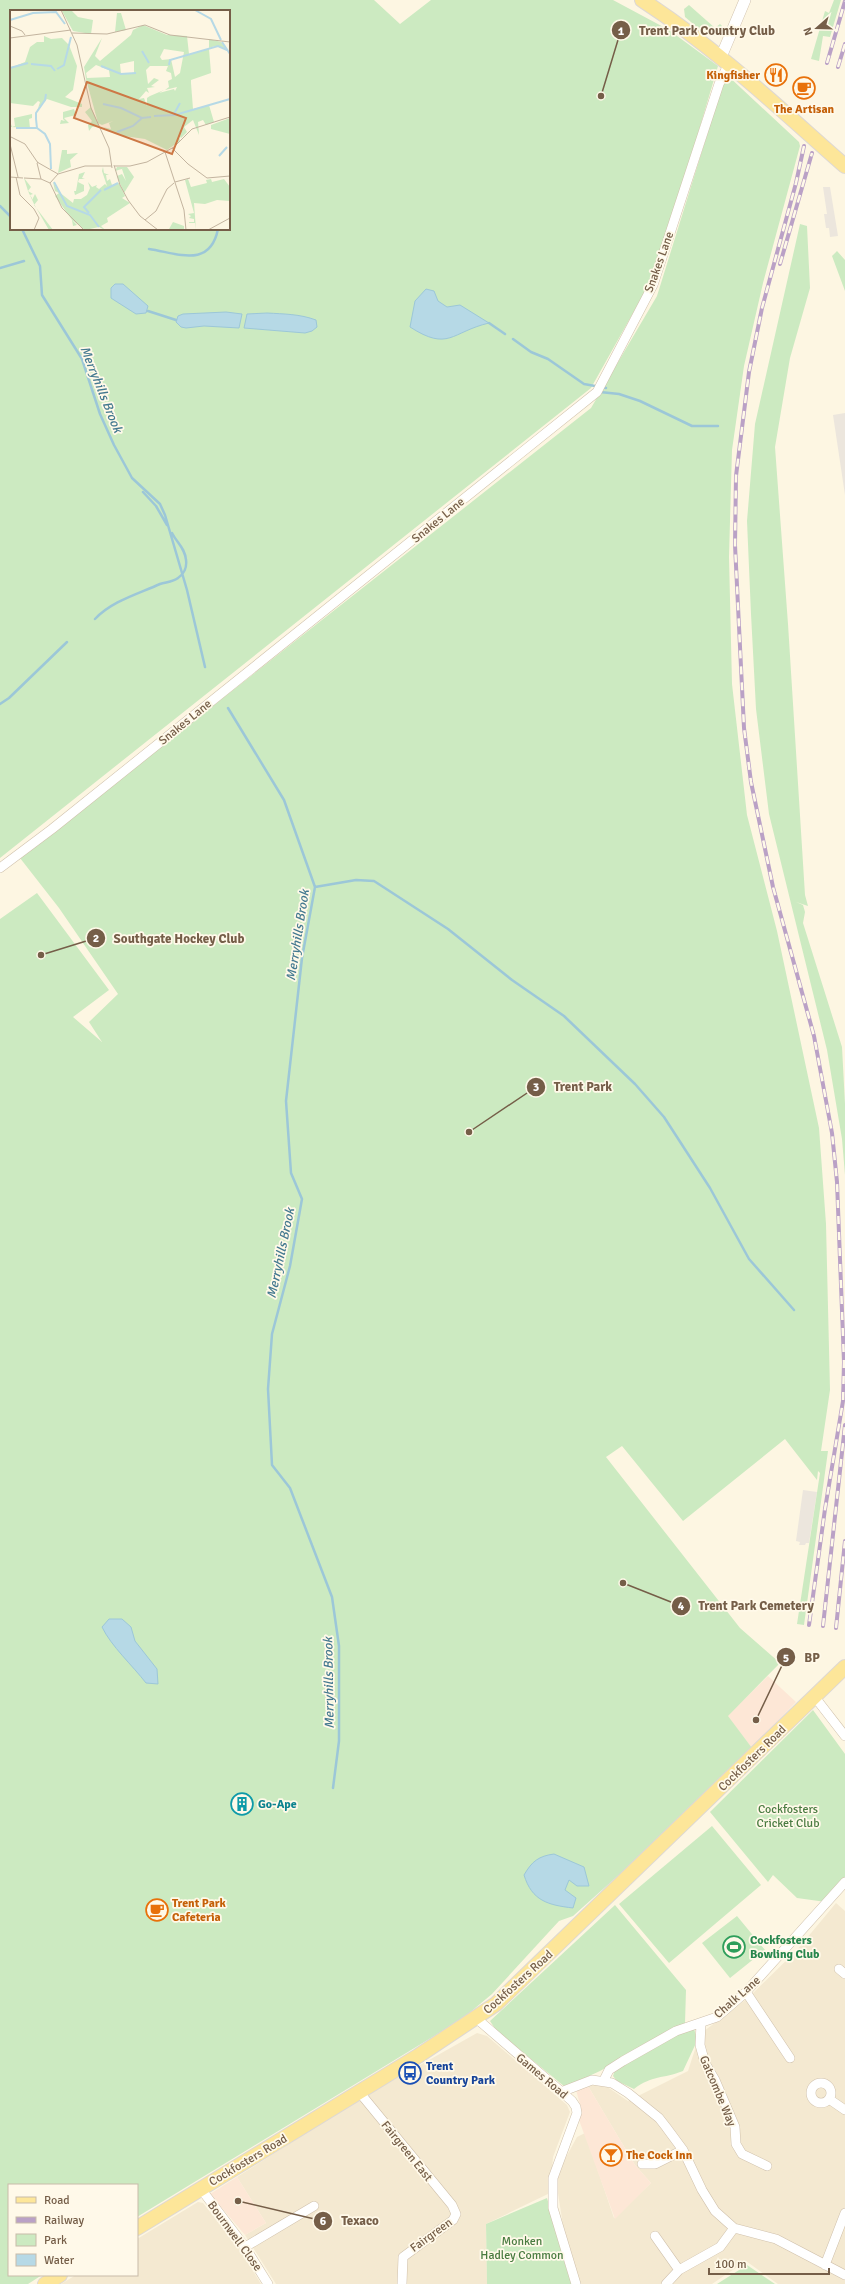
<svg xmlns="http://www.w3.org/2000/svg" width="845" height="2284" viewBox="0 0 845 2284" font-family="Signika,sans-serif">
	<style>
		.residential { fill: #f4e9d1 }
		.commercial { fill: #fde7d6 }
		.industrial { fill: #ece6dd }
		.green { fill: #cceac1; fill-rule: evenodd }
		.water { fill: #b6d9e6; stroke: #9cc7d8 }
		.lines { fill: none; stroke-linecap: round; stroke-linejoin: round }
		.stream { stroke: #9cc7d8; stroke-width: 2.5 }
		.minor-casing { stroke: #d0c1ac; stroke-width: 10 }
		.tertiary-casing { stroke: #d0c1ac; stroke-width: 12 }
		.primary-casing { stroke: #ded8d3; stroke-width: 16 }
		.minor { stroke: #fff; stroke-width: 9 }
		.tertiary { stroke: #fff; stroke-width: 11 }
		.primary { stroke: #fde699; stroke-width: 14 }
		.rail-casing { stroke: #baa1c6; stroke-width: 4 }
		.rail { stroke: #fff9e9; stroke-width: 2.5; stroke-dasharray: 8; stroke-linecap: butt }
		.labels { text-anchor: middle; stroke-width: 3.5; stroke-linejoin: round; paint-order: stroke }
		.food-label { font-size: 12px; font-weight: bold; fill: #c56008; stroke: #fff9e9; text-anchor: start }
		.street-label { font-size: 12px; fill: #755e48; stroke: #fff9e9 }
		.culture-label { font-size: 12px; font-weight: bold; fill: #0d838f; stroke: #fff9e9; text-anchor: start }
		.park-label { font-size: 12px; fill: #497b40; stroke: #fff9e9 }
		.leisure-label { font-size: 12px; font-weight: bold; fill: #27864d; stroke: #fff9e9; text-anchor: start }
		.transit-label { font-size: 12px; font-weight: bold; fill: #164399; stroke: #fff9e9; text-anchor: start }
		.water-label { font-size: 13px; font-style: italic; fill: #447990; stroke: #fff9e9 }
		.inset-river { fill: none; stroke: #b6d9e6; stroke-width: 2 }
		.inset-road { fill: none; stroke: #c3b49f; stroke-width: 1 }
		.view { fill: #cd7845; fill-opacity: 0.15; stroke: #cd7845; stroke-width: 2 }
		.inset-edge { fill: none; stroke: #755e48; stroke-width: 2 }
		.leader { fill: none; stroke: #755e48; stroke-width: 1.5 }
		.callout-dot { fill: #755e48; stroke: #fff9e9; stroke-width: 1.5 }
		.mark-label { font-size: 12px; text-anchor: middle; font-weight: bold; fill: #fff }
		.callout-label { font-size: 13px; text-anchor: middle; font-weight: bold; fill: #755e48; stroke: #fff9e9; stroke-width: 3.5; stroke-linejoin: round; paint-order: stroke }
	</style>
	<rect width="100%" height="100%" fill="#fdf6e2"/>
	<path class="residential" d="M836 1903 845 1911V2284H778L746 2261 712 2284H579L565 2238 557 2187 558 2172 577 2137 585 2133 614 2218 651 2183 635 2165 588 2086 603 2084 628 2101 688 2071 700 2034 748 1998 797 1950Z
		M477 2033 487 2036 567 2105 570 2112 553 2157 550 2193 486 2224 487 2284H276L245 2235 266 2223 237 2177 358 2100Z
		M198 2202 203 2203 241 2251 261 2284H61L76 2275H137V2239Z"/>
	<path class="commercial" d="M768 1676 796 1702 752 1748 727 1716Z
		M588 2086 635 2165 651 2183 615 2219 579 2120 581 2108 576 2090Z
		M237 2177 266 2223 245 2235 210 2194Z"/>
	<path class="industrial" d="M823 187H830L838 236 830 237 829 228H826L824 214H827Z
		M845 413V495L833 415Z
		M803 1490 817 1492 809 1543H806L805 1545H799L800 1542 796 1541Z"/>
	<path class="green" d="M0 0H374L400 24 431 0H613L669 30 718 66 653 285 647 288 591 388 0 858ZM11 11H229V229H11Z
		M834 0H841L830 37 823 36 819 61 811 59 825 11 829 13Z
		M689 5 715 28 720 24 722 26C719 50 694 24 685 17L684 9Z
		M726 74 799 142 800 146 763 283 744 366 732 450 729 557 732 684 747 815 777 931 819 1128 826 1224 830 1390 821 1451H828L804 1625 797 1624 820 1473 818 1471 817 1480 785 1439 683 1521 622 1446 606 1457 740 1628 780 1663 728 1716 752 1748 631 1864 573 1916 559 1921 492 1994 462 2019 137 2217V2185H9V2275H42L28 2284H0V919L37 893 109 990 73 1017 102 1042 89 1022 118 994 59 908 20 858 591 408 657 296Z
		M800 224 807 226 810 288 790 358 775 447 788 624 805 895 808 906 796 902 803 905 805 912 803 923 842 1047 845 1104V1175L842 1139 827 1050 769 814 756 709 751 614 747 521 755 424Z
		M837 251 845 260V291L832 256Z
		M813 1710 845 1754V1878L826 1902 797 1898 773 1875 768 1882 710 1812Z
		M712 1826 761 1885 669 1963 619 1904Z
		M615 1905 686 1990 685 2023 600 2071 565 2087 496 2030 490 2021Z
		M737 1916 765 1950 730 1978 702 1943Z
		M694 2028 697 2041 683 2071C663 2079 652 2075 634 2089L617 2081 613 2076 615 2070 678 2033Z
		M547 2198 572 2284H487L486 2224Z
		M747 2265 775 2284H717Z"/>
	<path class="water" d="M115 284H123L148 306 146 313 136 314 114 300 111 298V288Z
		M426 289 434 291 438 301 447 307 460 305 489 323C451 332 449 352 410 327L415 301Z
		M226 312 242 314 239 328 204 326 186 328 181 327 176 322 178 316 183 314Z
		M267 313C284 314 300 314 316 320L317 327 312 331 305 333 244 328 247 314Z
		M109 1619H122L131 1627 135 1641 157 1669 158 1684 146 1683C133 1666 111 1646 102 1627Z
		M554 1854 584 1867 589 1886H577L569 1880 565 1890 576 1898 573 1908C548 1905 532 1901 524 1875 532 1861 539 1856 554 1854Z"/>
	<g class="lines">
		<path class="stream" d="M0 206 11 217
			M22 229 40 266 42 295 82 359 100 414 114 445 132 478 160 504 165 515 187 590 205 667
			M149 249C177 253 210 269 218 229
			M0 268 24 261
			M148 311 176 320
			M489 323 505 334
			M513 339 531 352 548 359 584 384 606 388
			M600 392 619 394 640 401 692 426H718
			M143 492 156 506 167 525
			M95 619C112 601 138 594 160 584 166 582 173 582 178 578 184 574 187 567 186 560 185 548 177 543 172 533
			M0 704 9 698 67 642
			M228 708 284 800 315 887 302 958 286 1101 291 1173 302 1199 290 1266 272 1334 268 1389 272 1465 290 1488 332 1597 339 1646V1741L333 1788
			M315 887 356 880 374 881 448 929 512 980 564 1016 635 1084 664 1117 710 1188 749 1259 794 1310"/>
		<g class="minor-casing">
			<path id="minor" d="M0 868 52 829 597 392 653 285 719 84 729 63
				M814 1696 845 1736
				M839 1969 845 1974
				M746 1992 790 2058
				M476 2018 572 2101 576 2107 577 2113 553 2178V2208L576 2284
				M701 2023 700 2045 705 2063 715 2080 735 2127 736 2144 742 2154 767 2166
				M604 2080 609 2070 623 2061 676 2031 717 2017 746 1992 845 1882
				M811 2093a10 10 0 1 1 20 0a10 10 0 1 1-20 0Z
				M561 2092 592 2080 612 2083 628 2093 659 2118 666 2127 683 2150 702 2190 715 2211 734 2228 776 2239 845 2275
				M360 2093 452 2205 456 2214 453 2220 403 2257 402 2284
				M829 2099 845 2110
				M642 2164H655L683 2150
				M201 2189 245 2247 268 2284
				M655 2236 679 2270
				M245 2247 314 2206
				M825 2265 845 2213
				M666 2284 679 2270 720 2247 734 2228"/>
		</g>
		<g class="tertiary-casing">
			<path id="tertiary" d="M721 57 745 0"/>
		</g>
		<g class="primary-casing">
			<path id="primary" d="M642 0C716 48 779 108 845 166
				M137 2228 418 2056 496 2004 845 1667
				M45 2284 60 2275"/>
		</g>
		<use href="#minor" class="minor"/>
		<use href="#tertiary" class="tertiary"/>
		<use href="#primary" class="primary"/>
		<g class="rail-casing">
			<path id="rail" d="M827 63 845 1
				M838 67 845 44
				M804 146 796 183 762 308 749 372 736 476 735 545 744 728 751 782 773 887 814 1036 832 1133 837 1182 844 1362 843 1401 825 1509 809 1625
				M780 264 812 153
				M823 1626 845 1425
				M836 1628 845 1541"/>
		</g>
		<use href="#rail" class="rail"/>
	</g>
	<defs>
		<g id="restaurant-ring" transform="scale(1.15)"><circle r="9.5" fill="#fff9e9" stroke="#e8710a" stroke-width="1.5"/><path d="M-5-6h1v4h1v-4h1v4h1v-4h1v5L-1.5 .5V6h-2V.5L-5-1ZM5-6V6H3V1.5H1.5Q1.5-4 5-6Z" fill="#e8710a"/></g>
		<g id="cafe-ring" transform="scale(1.15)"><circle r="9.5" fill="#fff9e9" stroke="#e8710a" stroke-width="1.5"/><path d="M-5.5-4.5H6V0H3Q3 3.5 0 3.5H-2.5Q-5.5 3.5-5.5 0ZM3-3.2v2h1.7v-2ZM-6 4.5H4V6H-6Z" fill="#e8710a"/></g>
		<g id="building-ring" transform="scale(1.15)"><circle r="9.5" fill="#fff9e9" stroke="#0f9aa8" stroke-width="1.5"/><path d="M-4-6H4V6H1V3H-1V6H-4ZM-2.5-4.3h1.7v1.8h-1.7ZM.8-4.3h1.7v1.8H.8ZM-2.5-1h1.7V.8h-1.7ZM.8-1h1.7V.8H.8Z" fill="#0f9aa8"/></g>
		<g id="stadium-ring" transform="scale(1.15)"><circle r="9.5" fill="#fff9e9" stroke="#2e9e5b" stroke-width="1.5"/><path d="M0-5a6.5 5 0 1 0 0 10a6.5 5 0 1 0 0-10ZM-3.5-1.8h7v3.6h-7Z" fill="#2e9e5b"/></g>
		<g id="bus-ring" transform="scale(1.15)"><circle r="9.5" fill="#fff9e9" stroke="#1a4fb4" stroke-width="1.5"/><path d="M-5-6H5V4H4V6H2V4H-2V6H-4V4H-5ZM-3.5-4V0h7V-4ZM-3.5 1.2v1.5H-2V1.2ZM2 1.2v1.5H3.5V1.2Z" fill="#1a4fb4"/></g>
		<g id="bar-ring" transform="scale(1.15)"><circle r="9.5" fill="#fff9e9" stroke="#e8710a" stroke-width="1.5"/><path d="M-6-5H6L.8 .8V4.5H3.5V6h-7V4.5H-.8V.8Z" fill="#e8710a"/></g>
	</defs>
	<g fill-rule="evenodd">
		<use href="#restaurant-ring" x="776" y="75"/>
		<use href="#cafe-ring" x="804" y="88"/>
		<use href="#building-ring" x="242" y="1804"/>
		<use href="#cafe-ring" x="157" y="1910"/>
		<use href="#stadium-ring" x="734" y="1947"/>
		<use href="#bus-ring" x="410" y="2073"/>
		<use href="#bar-ring" x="611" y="2155"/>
	</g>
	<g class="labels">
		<g class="food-label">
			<text x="760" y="79" text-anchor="end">Kingfisher</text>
			<text x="804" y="113" text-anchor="middle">The Artisan</text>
			<text x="172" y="1907">Trent Park<tspan x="172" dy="14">Cafeteria</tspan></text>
			<text x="626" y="2159">The Cock Inn</text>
		</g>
		<g class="street-label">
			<text transform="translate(659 262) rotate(-70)" y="4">Snakes Lane</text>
			<text transform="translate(438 520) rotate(-39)" y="4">Snakes Lane</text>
			<text transform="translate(185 722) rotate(-39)" y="4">Snakes Lane</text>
			<text transform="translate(752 1758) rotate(-44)" y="4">Cockfosters Road</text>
			<text transform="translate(518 1982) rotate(-42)" y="4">Cockfosters Road</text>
			<text transform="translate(737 1997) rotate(-41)" y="4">Chalk Lane</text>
			<text transform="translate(542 2076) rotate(40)" y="4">Games Road</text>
			<text transform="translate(718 2091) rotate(67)" y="4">Gatcombe Way</text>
			<text transform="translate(407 2151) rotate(51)" y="4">Fairgreen East</text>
			<text transform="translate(248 2160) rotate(-31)" y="4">Cockfosters Road</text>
			<text transform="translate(431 2235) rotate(-36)" y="4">Fairgreen</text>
			<text transform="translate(235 2236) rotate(54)" y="4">Bournwell Close</text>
		</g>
		<g class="culture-label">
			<text x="258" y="1808">Go-Ape</text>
		</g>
		<g class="park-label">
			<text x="788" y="1813">Cockfosters<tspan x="788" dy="14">Cricket Club</tspan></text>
			<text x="522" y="2245">Monken<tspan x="522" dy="14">Hadley Common</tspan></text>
		</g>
		<g class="leisure-label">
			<text x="750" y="1944">Cockfosters<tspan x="750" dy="14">Bowling Club</tspan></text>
		</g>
		<g class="transit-label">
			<text x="426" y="2070">Trent<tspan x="426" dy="14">Country Park</tspan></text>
		</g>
		<g class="water-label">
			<text transform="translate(102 389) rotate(68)" y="5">Merryhills Brook</text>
			<text transform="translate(297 935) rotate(-81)" y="5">Merryhills Brook</text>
			<text transform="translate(280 1253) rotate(-78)" y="5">Merryhills Brook</text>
			<text transform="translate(328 1683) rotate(-91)" y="5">Merryhills Brook</text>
		</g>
	</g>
	<g transform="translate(10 10)">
		<rect width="220" height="220" fill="#fdf6e2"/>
		<path d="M57 0H61L68 7 83 10 81 24 63 21 52 1H60ZM107 3H111L116 20 105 22ZM133 15 157 25 177 26 179 44 199 39 201 63 181 70V73L183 99 199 95 204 112 196 115 193 110 188 112 189 125 183 110 174 117 177 122 171 128 169 125 170 131 157 140 135 129 114 126 100 121 93 117 101 119 99 113 103 111 92 115 88 113 76 69 74 57 92 28 85 46 90 51 121 25 123 20ZM154 39 174 42 170 63 165 67 161 49 152 50 150 47ZM124 51V63L111 64 110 54ZM86 55 99 60 100 67 77 68 76 63ZM140 56H158L156 61 161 63 162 69 158 71 159 77 155 80 167 77 165 81 164 79 149 83 154 80 140 86 137 88V96L134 88 129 89 136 81 139 83 137 78 145 77 141 76 149 70 144 68 138 74 136 60ZM34 26 41 29 52 28 59 35 67 56 63 80 55 87 72 94V97H61L37 89 29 97 25 108 30 92 28 91 23 96 0 93V58L15 52 20 37 27 32H34ZM199 29 211 32 217 39 205 36 199 38ZM81 97 89 116 82 117 79 121 78 115 82 111 75 102ZM64 99 66 105 54 108 59 113 50 114 51 110 55 111 53 109V102ZM22 104V108L19 109 20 118 1 117V114L2 117 5 116 4 108ZM220 108V124L201 119V115ZM52 140H57V144L68 143 60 150 61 157 48 163ZM93 157 94 163 99 165H96L97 171 100 169 102 175 109 173 115 186 112 188 120 193 97 208 98 212 91 216 95 220 89 217 75 220 62 210 67 215 63 216 62 210 45 186 49 183 45 181 43 172 49 182 63 193 64 189H71L77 185 80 178 78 172 82 177 87 175 86 177 89 179 95 174 97 176 92 161ZM107 157H117L124 167 114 183 107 166 112 164 116 171 112 159 115 158 105 161ZM75 162 72 168 75 169H69L68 172 74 175V181L65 185 64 181H66L69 164ZM14 168 21 177 18 181 23 184 20 185 22 188 23 186 22 188V190L25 184 28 190 24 195 43 220H39L24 194 18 181ZM178 169 181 177 197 173 196 170 201 169 202 172 214 169 220 177V191L207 190 195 194 184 193 186 220 185 213H179V212H184V209L179 208 181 206 178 204 184 203 175 170ZM163 212 174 216V220L159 219Z" fill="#cceac1" fill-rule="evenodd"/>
		<path class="inset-river" d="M185 0 201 9 211 30M0 10 23 3 46 2 55 14M212 32 220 44M132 41 139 53M21 54 41 56 45 61M159 55 160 50 208 36 217 40M91 56 111 64 126 63M0 58 18 53M47 59 54 55 61 27M36 84 35 90 26 103V109L27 118 35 124 40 134 41 159M93 94 111 98 132 108 141 107M164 104 170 93M144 106 165 105 220 89M6 118H27M107 122 123 116 132 108M209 146 217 137M44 172 57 196 80 205 89 217M94 180 108 173M79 203 74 197 91 180"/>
		<path class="inset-road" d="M51 0 67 35 81 98 99 138 102 158M0 16 12 21 15 25M62 23 97 24 135 15 160 25 220 32M0 28 61 20M1 127 15 134 28 153M0 134 8 167M162 138 178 154 197 168 220 166M155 142 174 200 176 220M27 152 48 164 75 156H102M27 153 31 169M104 155 110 175 118 190 130 206 148 220M105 156H120L137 152 164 137 182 119 220 107M0 167 13 168M6 167 10 185 24 199 29 208 24 220M14 168 31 169 40 173 48 164M165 172 180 168M40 173 52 198 74 220M135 210 146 201 157 179 164 173M198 220 220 208"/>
		<path class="view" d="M77 72 176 108 162 144 64 108Z"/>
		<rect width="220" height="220" class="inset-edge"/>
	</g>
	<path class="leader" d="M601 96L621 30M41 955L96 938M469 1132L536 1087M623 1583L681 1606M756 1720L786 1657M238 2201L323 2221"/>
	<g class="callout-dot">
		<circle cx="601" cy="96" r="4"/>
		<circle cx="41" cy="955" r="4"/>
		<circle cx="469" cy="1132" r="4"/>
		<circle cx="623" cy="1583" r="4"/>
		<circle cx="756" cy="1720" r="4"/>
		<circle cx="238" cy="2201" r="4"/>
		<circle cx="621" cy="30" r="10"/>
		<circle cx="96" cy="938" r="10"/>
		<circle cx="536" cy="1087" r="10"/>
		<circle cx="681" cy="1606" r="10"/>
		<circle cx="786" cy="1657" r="10"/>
		<circle cx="323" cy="2221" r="10"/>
	</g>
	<g class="mark-label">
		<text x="621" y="35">1</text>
		<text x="96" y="942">2</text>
		<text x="536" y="1091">3</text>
		<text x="681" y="1610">4</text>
		<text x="786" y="1662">5</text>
		<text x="323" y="2225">6</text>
	</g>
	<g class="callout-label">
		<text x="707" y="35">Trent Park Country Club</text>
		<text x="179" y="943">Southgate Hockey Club</text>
		<text x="583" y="1091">Trent Park</text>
		<text x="756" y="1610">Trent Park Cemetery</text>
		<text x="812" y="1662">BP</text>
		<text x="360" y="2225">Texaco</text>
	</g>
	<rect x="8" y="2184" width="130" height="92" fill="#fff9e9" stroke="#c8bba9"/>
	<rect x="16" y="2197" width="20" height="6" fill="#fde699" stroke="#c8bba9"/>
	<text x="44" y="2204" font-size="12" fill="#755e48">Road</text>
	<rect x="16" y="2217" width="20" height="6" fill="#baa1c6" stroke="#c8bba9"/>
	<text x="44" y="2224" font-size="12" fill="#755e48">Railway</text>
	<rect x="16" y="2234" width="20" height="12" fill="#cceac1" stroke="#c8bba9"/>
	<text x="44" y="2244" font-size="12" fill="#755e48">Park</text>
	<rect x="16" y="2254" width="20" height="12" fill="#b6d9e6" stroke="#c8bba9"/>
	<text x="44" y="2264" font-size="12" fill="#755e48">Water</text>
	<g transform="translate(817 28) rotate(250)" stroke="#fff9e9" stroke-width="3" paint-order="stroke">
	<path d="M0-3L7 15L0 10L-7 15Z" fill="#755e48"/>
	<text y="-6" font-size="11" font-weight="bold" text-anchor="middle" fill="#755e48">N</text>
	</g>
	<path d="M709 2268v6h120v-6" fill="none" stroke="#755e48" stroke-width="2"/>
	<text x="715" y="2268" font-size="12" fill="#755e48" stroke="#fff9e9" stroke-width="3" paint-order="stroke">100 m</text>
</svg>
